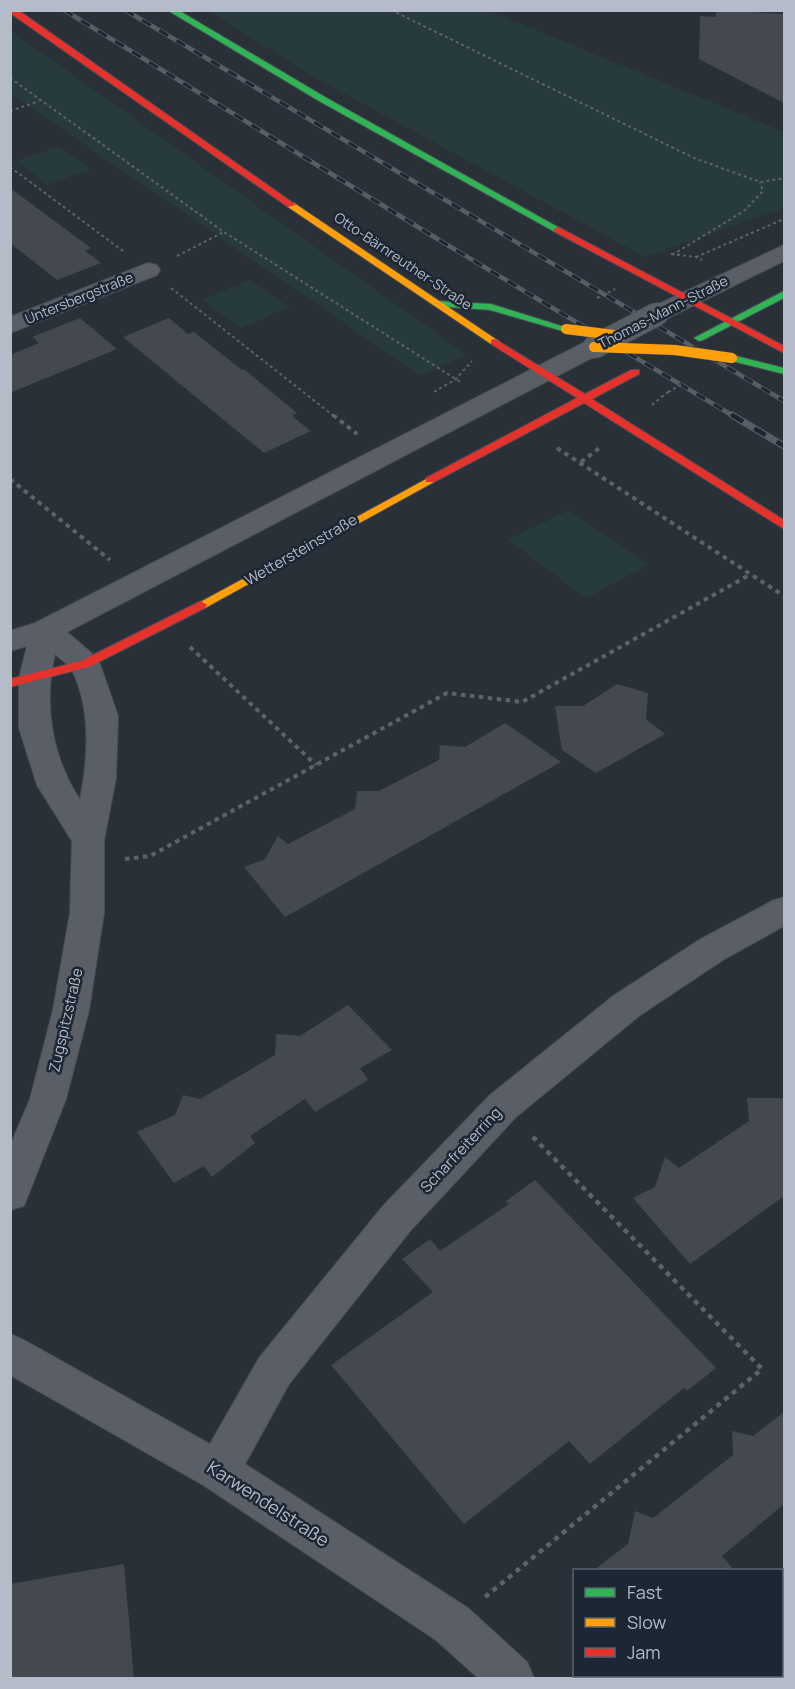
<svg xmlns="http://www.w3.org/2000/svg" width="795" height="1689" viewBox="0 0 795 1689" font-family="Manrope,sans-serif">
	<style>
		.green { fill: #273a3e }
		.building { fill: #444950 }
		.lines { fill: none; stroke-linecap: round; stroke-linejoin: round }
		.street-casing { stroke: #484c53; stroke-width: 2 }
		.fast-casing { stroke: #484c53; stroke-width: 2 }
		.slow-casing { stroke: #484c53; stroke-width: 2 }
		.jam-casing { stroke: #484c53; stroke-width: 2 }
		.path-far2 { stroke: #5d636a; stroke-width: 2; stroke-dasharray: 3 3; stroke-linecap: butt }
		.path-far1 { stroke: #5d636a; stroke-width: 4; stroke-dasharray: 4.5 4.5; stroke-linecap: butt }
		.path { stroke: #5d636a; stroke-width: 4.5; stroke-dasharray: 5 5; stroke-linecap: butt }
		.street { fill: #5a5e66; fill-rule: evenodd }
		.fast { fill: #30b455; fill-rule: evenodd }
		.slow { fill: #ff9f0a; fill-rule: evenodd }
		.jam { fill: #e5322d; fill-rule: evenodd }
		.rail-far1-casing { stroke: #595d64; stroke-width: 4.5 }
		.rail-casing { stroke: #595d64; stroke-width: 7 }
		.rail-far1 { stroke: #1d2633; stroke-width: 3; stroke-dasharray: 10; stroke-linecap: butt }
		.rail { stroke: #1d2633; stroke-width: 4.5; stroke-dasharray: 13; stroke-linecap: butt }
		.street-bridge-casing { stroke: #484c53; stroke-width: 25; stroke-linecap: butt }
		.slow-bridge-casing { stroke: #484c53; stroke-width: 11; stroke-linecap: butt }
		.path-bridge { stroke: #5d636a; stroke-width: 2; stroke-dasharray: 3 3; stroke-linecap: butt }
		.street-bridge { stroke: #5a5e66; stroke-width: 23 }
		.slow-bridge { stroke: #ff9f0a; stroke-width: 10 }
		.labels { text-anchor: middle; stroke-width: 5; stroke-linejoin: round; paint-order: stroke }
		.far-street-label { font-size: 14px; fill: #b4bcc9; stroke: #1d2633 }
		.street-label { font-size: 15px; fill: #b4bcc9; stroke: #1d2633 }
		.near-street-label { font-size: 18px; fill: #b4bcc9; stroke: #1d2633 }
	</style>
	<rect width="100%" height="100%" fill="#2a3038"/>
	<path class="green" d="M209 11H490L784 132V208L645 257 312 76Z
		M11 31 467 355 420 375 11 94Z
		M59 146 90 169 47 185 17 161Z
		M249 280 289 307 241 328 202 300Z
		M569 510 648 565 586 598 508 540Z"/>
	<path class="building" d="M716 10 784 14V103L699 59 700 16 716 17Z
		M10 188 91 248 85 251 101 263 57 280 10 243Z
		M80 318 117 349 10 393V355L39 343 32 337Z
		M169 318 188 334 194 332 242 370 244 369 297 413 292 416 311 431 264 453 123 337Z
		M617 684 648 693 646 719 665 734 596 773 562 750 555 706H583Z
		M505 723 561 762 285 917 244 867 265 859 278 836 288 844 355 809 357 791H379L439 760 440 745 465 747Z
		M348 1005 392 1050 360 1068 368 1080 315 1112 305 1099 250 1136 255 1143 212 1177 204 1166 174 1183 137 1132 175 1115 183 1095 200 1099 275 1055 276 1034 300 1036Z
		M747 1098H784V1196L690 1264 633 1198 655 1187 665 1157 679 1168 749 1121Z
		M535 1180 716 1368 687 1391 684 1388 590 1464 569 1441 464 1524 331 1365 433 1292 402 1259 430 1239 440 1251 509 1204 506 1201Z
		M784 1412V1504L722 1556 734 1570H594L628 1544 635 1511 653 1518 733 1455 732 1431 753 1436Z
		M124 1564 134 1678H10V1584Z"/>
	<g class="lines">
		<g class="street-casing">
			<path id="street" d="M784 245V261L666 319 657 321 648 319 645 314 648 309Z
				M148 263 157 265 160 270 157 275 10 333V317Z
				M594 339 603 342 607 347 603 352 67 632 96 657 100 664 118 716 116 778 104 840V913L89 1010 66 1099 24 1206 10 1210V1146L30 1099 53 1010 70 913 72 841 37 785 19 728V678L27 646 10 651V631L35 623 585 342ZM55 654C60 659 69 664 72 670 92 710 88 759 80 800 52 757 43 704 55 654Z
				M784 897V926L723 960 639 1016 516 1117 411 1230 289 1384 245 1464 468 1608 527 1662 534 1678H478L436 1640 203 1485 10 1375V1334L24 1340 210 1444 259 1358 383 1206 490 1095 613 996 699 940 772 901Z"/>
		</g>
		<g class="fast-casing">
			<path id="fast" d="M167 10H178L325 97 563 230 555 232 319 101Z
				M784 291V298L703 340 699 341 694 338Z
				M439 301 491 304 571 329 566 332 490 310 435 306V302Z
				M732 355 784 368V374L728 360 727 358Z"/>
		</g>
		<g class="slow-casing">
			<path id="slow" d="M288 203H294L500 342 499 344H491L288 207Z
				M430 477 434 478V482L205 608 201 609 195 605Z"/>
		</g>
		<g class="jam-casing">
			<path id="jam" d="M10 10H18L296 205 288 207 10 13Z
				M558 227 784 346V353L555 232 553 230Z
				M495 339 585 394 631 370H639V374L592 399 784 520V529L584 403 434 482H426V478L577 398 491 344V340Z
				M201 601 207 605 205 608 89 667 10 687V679L81 661Z"/>
		</g>
		<path class="path-far2" d="M391 10 694 158 760 182 784 178
			M10 78 224 232 462 383
			M10 111 39 101
			M10 167 123 251
			M671 254 696 257 702 260
			M672 255 744 211 763 191 760 182
			M177 256 224 232
			M696 257 784 219
			M171 288 335 417
			M434 392 456 379 472 361
			M652 405 668 392"/>
		<path class="path-far1" d="M333 415 357 434
			M557 448 784 596
			M581 462 602 446
			M10 479 110 560
			M190 647 316 765
			M125 859 150 856 447 693 522 702 751 574"/>
		<path class="path" d="M485 1597 762 1369 530 1134"/>
		<use href="#street" class="street"/>
		<use href="#fast" class="fast"/>
		<use href="#slow" class="slow"/>
		<use href="#jam" class="jam"/>
		<g class="rail-far1-casing">
			<path id="rail-far1" d="M64 10 444 243 735 417
				M125 10 784 401"/>
		</g>
		<g class="rail-casing">
			<path id="rail" d="M732 415 784 446"/>
		</g>
		<use href="#rail-far1" class="rail-far1"/>
		<use href="#rail" class="rail"/>
		<g class="street-bridge-casing">
			<path id="street-bridge" d="M594 347 657 314"/>
		</g>
		<g class="slow-bridge-casing">
			<path id="slow-bridge" d="M566 329 622 336
				M594 347 675 350 732 358"/>
		</g>
		<path class="path-bridge" d="M597 298 615 289
			M668 392 681 385"/>
		<use href="#street-bridge" class="street-bridge"/>
		<use href="#slow-bridge" class="slow-bridge"/>
	</g>
	<g class="labels">
		<g class="far-street-label">
			<text transform="translate(403 261) rotate(34)" y="5">Otto-Bärnreuther-Straße</text>
			<text transform="translate(79 298) rotate(-22)" y="5">Untersbergstraße</text>
			<text transform="translate(663 312) rotate(-27)" y="5">Thomas-Mann-Straße</text>
		</g>
		<g class="street-label">
			<text transform="translate(301 550) rotate(-30)" y="5">Wettersteinstraße</text>
			<text transform="translate(66 1020) rotate(-77)" y="5">Zugspitzstraße</text>
			<text transform="translate(461 1150) rotate(-47)" y="5">Scharfreiterring</text>
		</g>
		<g class="near-street-label">
			<text transform="translate(268 1504) rotate(33)" y="6">Karwendelstraße</text>
		</g>
	</g>
	<rect width="795" height="1689" fill="none" stroke="#b4bcc9" stroke-width="24"/>
	<rect x="573" y="1569" width="210" height="108" fill="#1d2633" stroke="#59626f" stroke-width="1.5"/>
	<rect x="585" y="1588" width="30" height="9" fill="#30b455" stroke="#59626f" stroke-width="1.5"/>
	<text x="627" y="1599" font-size="18" fill="#b4bcc9">Fast</text>
	<rect x="585" y="1618" width="30" height="9" fill="#ff9f0a" stroke="#59626f" stroke-width="1.5"/>
	<text x="627" y="1629" font-size="18" fill="#b4bcc9">Slow</text>
	<rect x="585" y="1648" width="30" height="9" fill="#e5322d" stroke="#59626f" stroke-width="1.5"/>
	<text x="627" y="1659" font-size="18" fill="#b4bcc9">Jam</text>
</svg>
